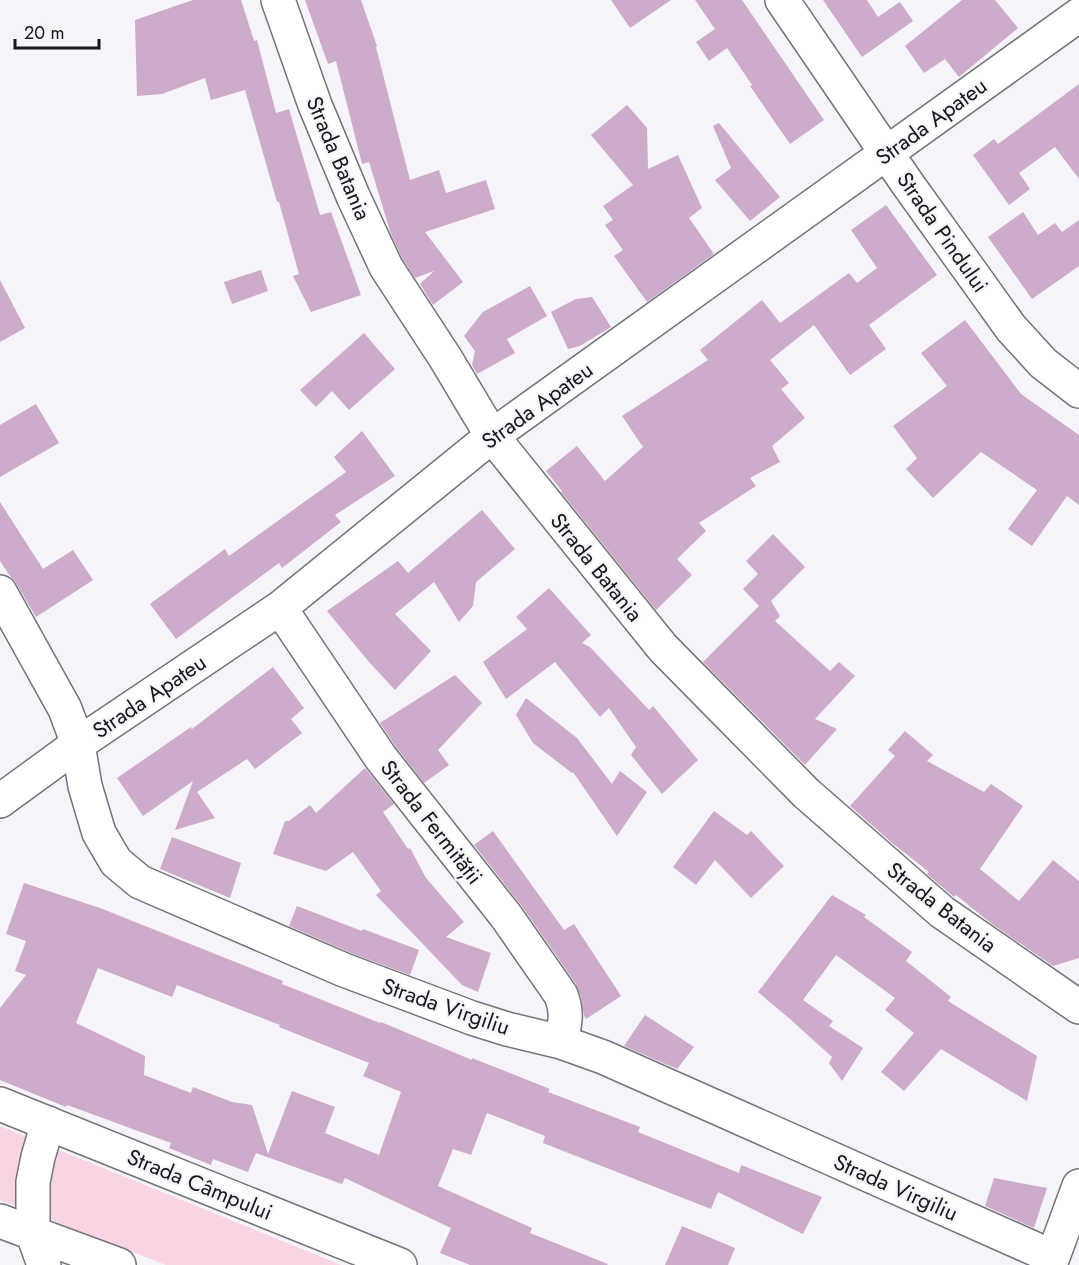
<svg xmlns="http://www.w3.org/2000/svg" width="1079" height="1265" viewBox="0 0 1079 1265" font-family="Jost,sans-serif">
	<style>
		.green { fill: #f9d4e3 }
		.building { fill: #ccabcb; fill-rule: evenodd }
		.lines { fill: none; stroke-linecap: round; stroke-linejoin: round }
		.minor-casing { stroke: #757379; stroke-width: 36 }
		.tertiary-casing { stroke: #757379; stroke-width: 36 }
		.minor { stroke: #fff; stroke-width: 33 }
		.tertiary { stroke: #fff; stroke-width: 33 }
		.labels { text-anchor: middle; stroke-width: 4.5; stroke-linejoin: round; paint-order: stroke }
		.street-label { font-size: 22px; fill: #181719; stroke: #f6f3fa }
	</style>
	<rect width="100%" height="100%" fill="#f6f3fa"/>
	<path class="green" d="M0 1126 341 1265H166L0 1200Z"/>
	<path class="building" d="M193 0H241L254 41 257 40 276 113 289 109 320 215 331 212 361 295 311 312 293 276 299 274 279 202H277L245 90 211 100 205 78 162 94 137 96 135 20Z
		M305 0H361L377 46 376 47 410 180 439 170 446 193 486 180 495 209 425 232 463 282 433 305 420 284 434 271 415 278 402 258 391 234 369 162 362 164 336 61 328 64Z
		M611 0H671L630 28Z
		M695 0H742L824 120 790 144 750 86 752 85 727 48 709 61 696 42 715 29Z
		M823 0H867L878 17 900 2 913 21 862 57Z
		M962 0H995L1018 28 959 77 945 59 924 73 905 46Z
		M1079 84V179L1055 147 1019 173 1030 189 1009 205 973 155 994 139 998 144Z
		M627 105 647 128 648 169 678 155 702 208 689 218 714 254 647 302 614 256 623 250 605 225 613 220 603 206 633 185 591 135Z
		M719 123 780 197 750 221 715 180 731 168 713 126Z
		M886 205 937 275 869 325 886 349 850 375 814 325 770 360 789 383 781 389 805 418 772 446 780 462 750 478 756 486 699 523 706 531 677 559 692 575 656 610 561 492 562 491 546 471 577 446 605 481 643 447 622 416 708 360 700 350 762 300 780 323 849 273 857 283 877 268 851 230Z
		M1023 212 1038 235 1055 223 1062 232 1079 220V266L1032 299 988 237Z
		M261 270 268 291 232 304 224 282Z
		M0 280 25 328 0 342Z
		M530 286 547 316 507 339 515 353 477 374 472 365 475 351 464 336 483 312Z
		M592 297 611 327 580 346 568 349 551 312 576 299Z
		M965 320 1021 394 1079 435V505L1067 496 1032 546 1008 529 1037 490 981 452 933 498 906 469 917 458 893 426 947 386 921 353Z
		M364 333 395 369 349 410 332 391 316 407 300 390Z
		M36 404 59 443 0 477V425Z
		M362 431 395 476 335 515 341 522 282 568 279 563 176 639 150 604 225 549 229 556 346 472 334 457Z
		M0 502 43 569 73 550 93 580 36 617 16 583 10 576 0 561Z
		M482 510 515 549 476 582 473 606 459 622 434 582 395 614 431 651 395 690 369 662 327 611 398 561 408 573Z
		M773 534 805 567 771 601 780 616 775 621 830 671 839 662 855 676 815 719 837 729 805 765 703 662 759 606 743 589 758 574 746 561Z
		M549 588 591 635 582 643 590 647 649 710 653 706 698 760 662 794 631 755 636 747 609 708 600 717 555 662 506 699 483 662 527 629 516 617Z
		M273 667 304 708 291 719 302 733 255 769 247 759 197 792 215 818 175 830 193 781 143 816 117 778 191 727 192 729Z
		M455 675 482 703 438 750 449 765 424 783 396 747 380 723Z
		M526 698 577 738 612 784 620 771 647 792 617 836 573 772 572 773 533 743 516 715Z
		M905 731 933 755 927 761 984 792 991 784 1023 806 980 869 1019 901 1053 860 1079 881V958L1053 966 992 924 956 895 954 897 927 874 929 872 891 842 850 806 895 756 888 750Z
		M365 768 394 804 383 812 408 849 410 848 426 878 464 922 446 937 491 953 478 992 462 985 376 895 381 891 353 852 326 871 273 854 285 821H289L310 805 316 813Z
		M714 811 747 835 751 831 784 866 751 898 715 860 696 885 673 867Z
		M493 831 564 930 574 924 621 996 586 1019 584 1016 581 997 576 984 521 905 474 845Z
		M172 837 241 863 230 898 160 869Z
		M24 883 100 908 283 981 282 984 380 1023 381 1022 472 1060V1058L550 1089 548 1092 640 1127 638 1132 739 1173 741 1165 822 1197 803 1234 718 1192 711 1209 543 1143 545 1136 487 1113 471 1155 453 1149 438 1186 532 1228 530 1233 608 1264 607 1265H470L440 1253 451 1228 345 1178 342 1184 256 1153 248 1172 213 1159 211 1165 169 1148 171 1143 67 1105 66 1107 0 1080V1008L26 975 15 971 26 941 6 934ZM98 968 172 997 177 985 280 1025 279 1027 369 1063 363 1076 401 1092 379 1155 325 1133 335 1107 292 1091 268 1154 252 1105 232 1102 193 1087 191 1093 144 1075 145 1056 76 1023Z
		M832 895 866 915 864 917 912 952 906 961 951 997 948 1001 1037 1056 1027 1101 941 1049 904 1091 881 1072 914 1033 885 1010 895 998 836 955 803 1000 833 1021 829 1026 863 1048 842 1081 829 1063 832 1057 790 1019 758 992Z
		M297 906 362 931 363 929 419 950 410 975 351 953 289 926Z
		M645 1015 694 1047 677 1069 624 1046Z
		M994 1178 1047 1188 1034 1228 985 1206Z
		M682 1226 735 1248 728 1265H665Z"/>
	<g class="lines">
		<g class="minor-casing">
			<path id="minor" d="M278 0 315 105 353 196 386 267 446 359 492 436 663 648 806 793 942 912 1079 1007
				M782 0 907 183 1011 328 1043 363 1079 391
				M0 592 65 709 78 744 85 786 99 833 116 862 140 882 344 970 472 1018 507 1029 561 1042 603 1057 1053 1257
				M280 608 381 758 506 916 561 995C568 1013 565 1023 561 1042
				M0 801 78 744 280 608 492 436 1079 15
				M0 1221 119 1265
				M44 1265 33 1234V1182L38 1157 48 1123
				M1050 1265 1079 1186"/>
		</g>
		<g class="tertiary-casing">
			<path id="tertiary" d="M0 1104 400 1265"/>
		</g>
		<use href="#minor" class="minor"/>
		<use href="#tertiary" class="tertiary"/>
	</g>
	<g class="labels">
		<g class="street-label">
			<text transform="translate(931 121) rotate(-36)" y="8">Strada Apateu</text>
			<text transform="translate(339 158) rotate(67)" y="8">Strada Batania</text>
			<text transform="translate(943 232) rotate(55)" y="8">Strada Pindului</text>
			<text transform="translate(537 405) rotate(-36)" y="8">Strada Apateu</text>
			<text transform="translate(597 567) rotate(51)" y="8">Strada Batania</text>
			<text transform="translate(149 696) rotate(-34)" y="8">Strada Apateu</text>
			<text transform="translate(432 822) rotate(52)" y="8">Strada Fermității</text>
			<text transform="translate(942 907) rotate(38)" y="8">Strada Batania</text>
			<text transform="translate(446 1006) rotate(19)" y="8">Strada Virgiliu</text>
			<text transform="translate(200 1184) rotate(22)" y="8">Strada Câmpului</text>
			<text transform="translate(896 1187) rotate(24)" y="8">Strada Virgiliu</text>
		</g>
	</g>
	<path d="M15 39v9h84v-9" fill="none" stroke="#181719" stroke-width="3"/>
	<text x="24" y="39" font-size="18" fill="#181719" stroke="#f6f3fa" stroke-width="4.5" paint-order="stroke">20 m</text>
</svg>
